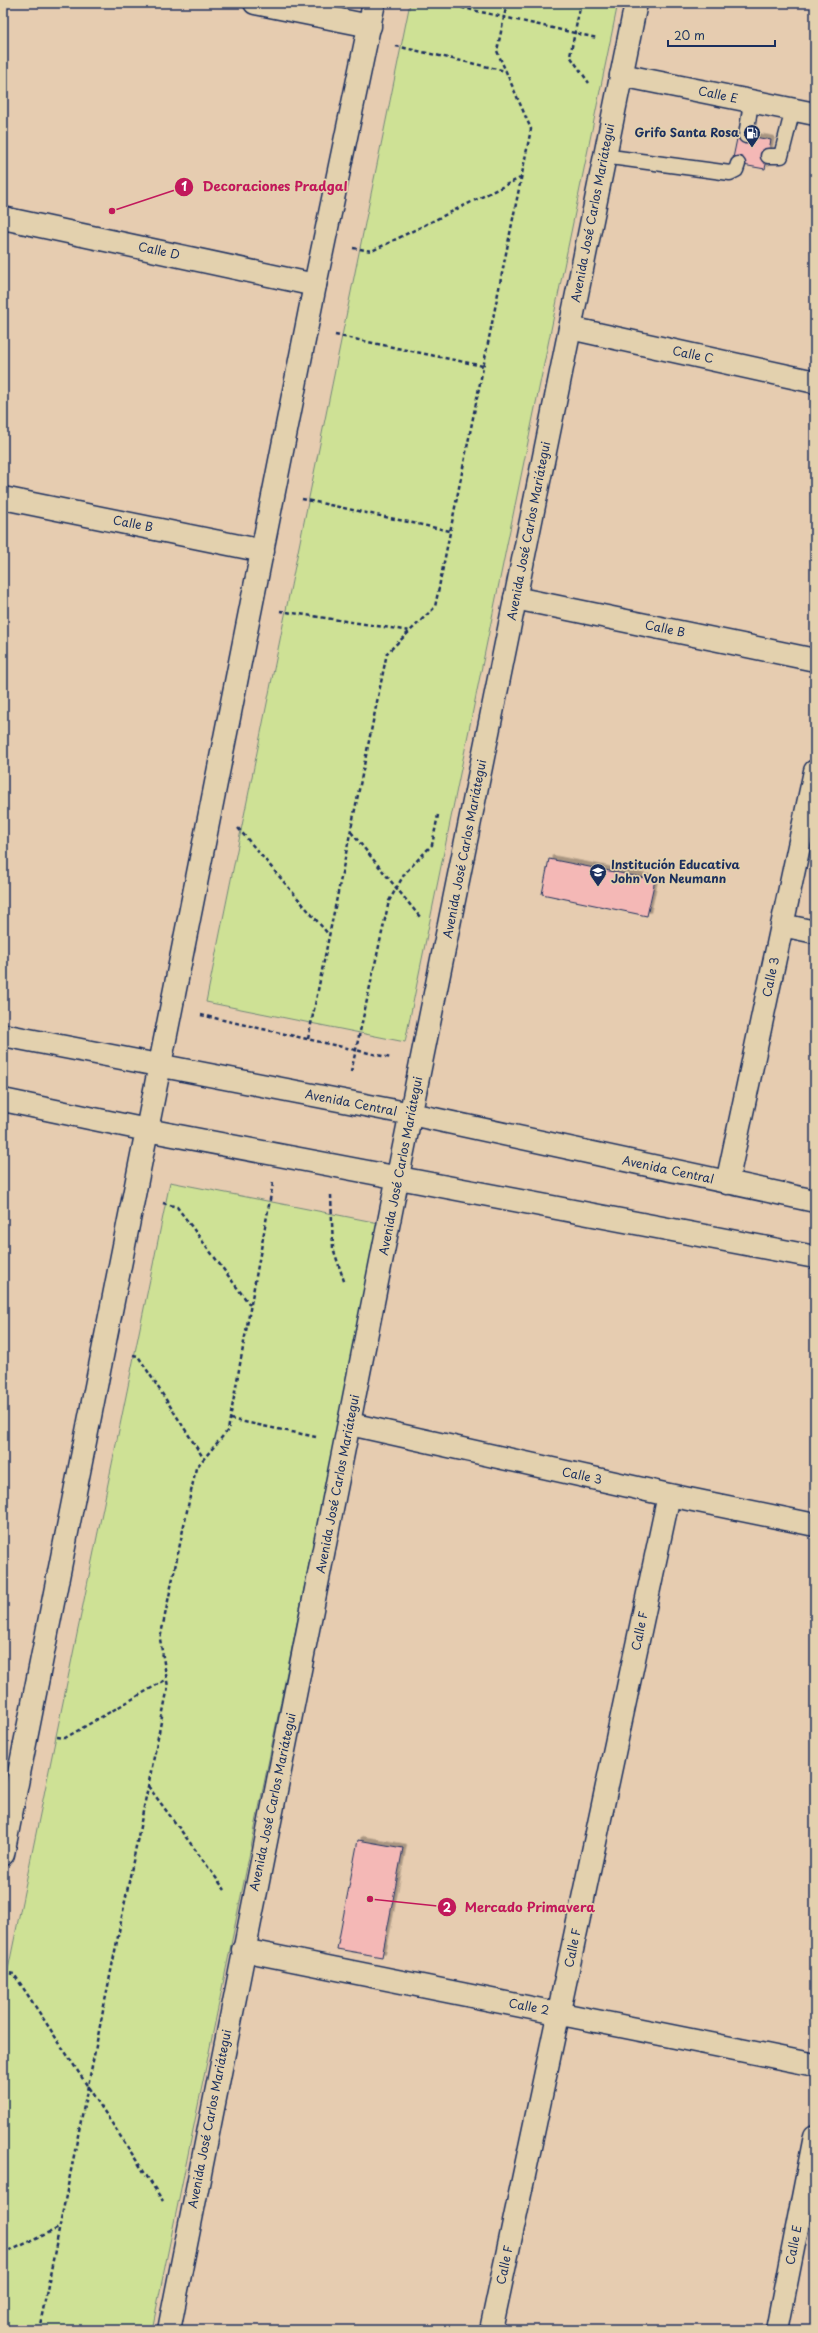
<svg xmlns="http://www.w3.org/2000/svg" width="818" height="2333" viewBox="0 0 818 2333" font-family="'Playpen Sans',sans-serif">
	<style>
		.green { fill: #cee195; stroke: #74887a }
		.building { fill: #f4b8b6; stroke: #1b2f5e; filter: url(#shadow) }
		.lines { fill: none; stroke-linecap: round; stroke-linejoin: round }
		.lane-casing { stroke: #1b2f5e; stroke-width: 17 }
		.street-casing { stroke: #1b2f5e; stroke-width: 25 }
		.secondary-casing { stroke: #1b2f5e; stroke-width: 25 }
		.path { stroke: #1b2f5e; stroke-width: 2.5; stroke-dasharray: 4 3; stroke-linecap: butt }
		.lane { stroke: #e3d1ae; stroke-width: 14 }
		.street { stroke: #e3d1ae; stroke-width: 22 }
		.secondary { stroke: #e3d1ae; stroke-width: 22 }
		.labels { text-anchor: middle; stroke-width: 3.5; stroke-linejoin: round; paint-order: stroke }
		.street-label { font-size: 12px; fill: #1b2f5e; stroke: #e3d1ae }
		.poi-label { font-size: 12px; font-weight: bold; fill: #1b2f5e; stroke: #e3d1ae; text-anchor: end }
		.leader { fill: none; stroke: #c2185b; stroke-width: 1.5 }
		.callout-dot { fill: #c2185b; stroke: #e3d1ae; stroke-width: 1.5 }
		.mark-label { font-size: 12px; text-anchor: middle; font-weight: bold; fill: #fff }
		.callout-label { font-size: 13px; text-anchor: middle; font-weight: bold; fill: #c2185b; stroke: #e3d1ae; stroke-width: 3.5; stroke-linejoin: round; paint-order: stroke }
	</style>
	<defs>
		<filter id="shadow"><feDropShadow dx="3.5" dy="-3.5" stdDeviation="0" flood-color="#0004"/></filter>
	</defs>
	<rect width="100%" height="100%" fill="#e6ccb0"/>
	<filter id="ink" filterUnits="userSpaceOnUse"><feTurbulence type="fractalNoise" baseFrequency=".025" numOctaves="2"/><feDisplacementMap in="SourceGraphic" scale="8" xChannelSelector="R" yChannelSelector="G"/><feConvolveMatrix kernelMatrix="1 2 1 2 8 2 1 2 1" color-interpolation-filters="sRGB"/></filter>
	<g filter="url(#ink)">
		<path class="green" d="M410 3H618L405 1042 206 1002Z
			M170 1182 379 1223 152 2330H3V1994Z"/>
		<path class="building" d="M738 134 771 140 765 169 732 163Z
			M549 859 655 880 647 916 542 894Z
			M358 1840 403 1848 382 1957 337 1949Z"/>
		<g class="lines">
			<g class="lane-casing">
				<path id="lane" d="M746 136 751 102
					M603 156 730 173 736 170 738 164
					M768 156H781L793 109"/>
			</g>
			<g class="street-casing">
				<path id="street" d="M255 3 370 26
					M621 75 815 114
					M3 218 315 285
					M570 328 815 382
					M3 498 263 551
					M515 598 815 660
					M782 925 815 932
					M727 1183 815 771
					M350 1424 669 1495 815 1525
					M243 1950 815 2065
					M491 2330 669 1495
					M777 2330 815 2136"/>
			</g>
			<g class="secondary-casing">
				<path id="secondary" d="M3 1035 411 1114 815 1201
					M3 1100 147 1130 815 1257
					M3 1854 315 285 374 3
					M169 2330 398 1176 636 3"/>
			</g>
			<path class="path" d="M441 3 597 38
				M581 3 570 56 589 83
				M396 46 506 71
				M353 248 372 251 520 178
				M335 335 483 366
				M302 499 450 531
				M280 611 410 631
				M238 828 329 935
				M351 832 420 917
				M201 1015 391 1058
				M308 1039 387 653 435 607 531 129 497 51 507 3
				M351 1072 389 901 405 873 432 845 438 815
				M331 1195 333 1248 345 1284
				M163 1203 177 1207 250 1305
				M133 1355 138 1356 204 1459
				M230 1419 316 1437
				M57 1737 65 1738 167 1679
				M148 1786 225 1890
				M3 1972 14 1974 163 2201
				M3 2254 59 2228
				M39 2330 168 1687 160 1639 196 1468 228 1430 273 1183"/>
			<use href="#lane" class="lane"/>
			<use href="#street" class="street"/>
			<use href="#secondary" class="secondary"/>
		</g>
	</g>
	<defs>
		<g id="fuel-pin" transform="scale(0.9)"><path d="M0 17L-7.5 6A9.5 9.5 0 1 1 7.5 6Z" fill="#1b2f5e" stroke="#e3d1ae"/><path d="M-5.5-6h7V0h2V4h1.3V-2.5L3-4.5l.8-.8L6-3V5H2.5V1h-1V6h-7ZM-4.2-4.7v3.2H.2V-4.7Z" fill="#fff"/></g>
		<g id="school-pin" transform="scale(0.9)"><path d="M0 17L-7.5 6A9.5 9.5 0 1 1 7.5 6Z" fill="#1b2f5e" stroke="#e3d1ae"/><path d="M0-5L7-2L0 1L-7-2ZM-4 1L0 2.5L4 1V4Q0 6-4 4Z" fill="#fff"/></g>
	</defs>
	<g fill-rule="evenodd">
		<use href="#fuel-pin" x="752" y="133"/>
		<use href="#school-pin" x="598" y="872"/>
	</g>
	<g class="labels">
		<g class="street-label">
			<text transform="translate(718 95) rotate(12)" y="4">Calle E</text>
			<text transform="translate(593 213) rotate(-79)" y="4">Avenida José Carlos Mariátegui</text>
			<text transform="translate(159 251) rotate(12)" y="4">Calle D</text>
			<text transform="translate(693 355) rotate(12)" y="4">Calle C</text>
			<text transform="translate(133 524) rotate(11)" y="4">Calle B</text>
			<text transform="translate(529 531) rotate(-79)" y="4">Avenida José Carlos Mariátegui</text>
			<text transform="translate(665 629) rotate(12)" y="4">Calle B</text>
			<text transform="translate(465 849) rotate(-79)" y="4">Avenida José Carlos Mariátegui</text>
			<text transform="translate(771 977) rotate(-78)" y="4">Calle 3</text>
			<text transform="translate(351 1103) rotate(11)" y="4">Avenida Central</text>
			<text transform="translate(401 1166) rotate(-79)" y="4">Avenida José Carlos Mariátegui</text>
			<text transform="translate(668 1170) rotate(12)" y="4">Avenida Central</text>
			<text transform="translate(582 1476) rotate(12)" y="4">Calle 3</text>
			<text transform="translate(338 1484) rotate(-79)" y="4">Avenida José Carlos Mariátegui</text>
			<text transform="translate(640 1631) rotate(-78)" y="4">Calle F</text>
			<text transform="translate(273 1802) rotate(-78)" y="4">Avenida José Carlos Mariátegui</text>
			<text transform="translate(573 1948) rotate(-78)" y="4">Calle F</text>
			<text transform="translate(529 2007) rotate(11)" y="4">Calle 2</text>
			<text transform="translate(210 2119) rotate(-79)" y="4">Avenida José Carlos Mariátegui</text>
			<text transform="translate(794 2245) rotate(-79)" y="4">Calle E</text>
			<text transform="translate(505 2265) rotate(-78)" y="4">Calle F</text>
		</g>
		<g class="poi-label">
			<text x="739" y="137">Grifo Santa Rosa</text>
			<text x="611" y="869" text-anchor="start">Institución Educativa<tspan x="611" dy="14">John Von Neumann</tspan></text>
		</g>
	</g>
	<path class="leader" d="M112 211L184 187M370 1899L447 1907"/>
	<g class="callout-dot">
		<circle cx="112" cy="211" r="4"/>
		<circle cx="370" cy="1899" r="4"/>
		<circle cx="184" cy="187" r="10"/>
		<circle cx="447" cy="1907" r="10"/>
	</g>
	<g class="mark-label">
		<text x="184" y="191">1</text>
		<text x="447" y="1912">2</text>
	</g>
	<g class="callout-label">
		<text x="275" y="191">Decoraciones Pradgal</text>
		<text x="530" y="1912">Mercado Primavera</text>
	</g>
	<rect width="818" height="2333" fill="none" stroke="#e3d1ae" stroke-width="16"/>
	<rect x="8" y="8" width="802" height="2317" fill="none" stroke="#1b2f5e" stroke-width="1.5" filter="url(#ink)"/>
	<path d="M668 40v6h107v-6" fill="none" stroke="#1b2f5e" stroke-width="2"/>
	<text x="674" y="40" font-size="12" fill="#1b2f5e" stroke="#e3d1ae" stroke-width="3" paint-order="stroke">20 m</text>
</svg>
